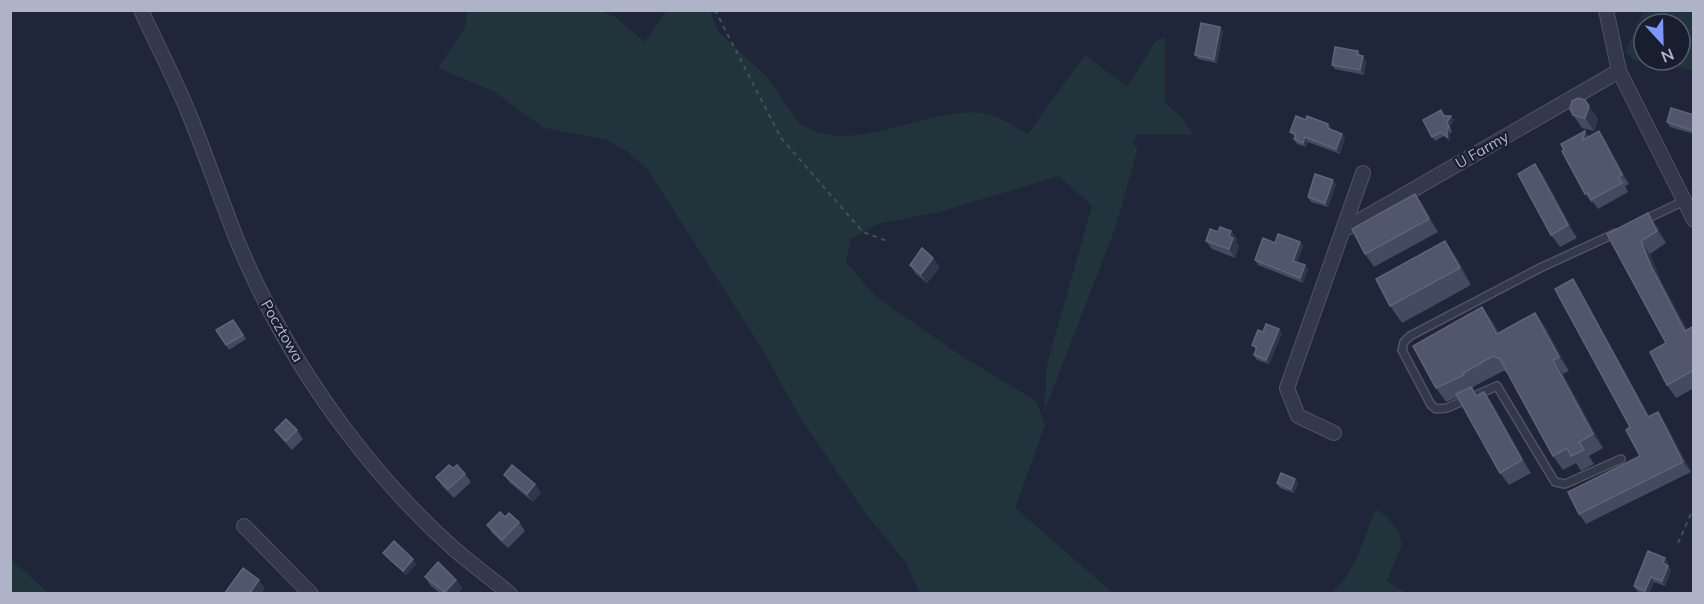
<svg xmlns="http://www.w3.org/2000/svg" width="1704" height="604" viewBox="0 0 1704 604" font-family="Mulish,sans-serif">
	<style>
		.green { fill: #21343b; fill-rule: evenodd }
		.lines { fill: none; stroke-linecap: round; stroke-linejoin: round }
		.lane-casing { stroke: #4e5365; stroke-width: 10 }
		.street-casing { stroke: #4e5365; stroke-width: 16 }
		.path { stroke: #3f5158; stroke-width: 2; stroke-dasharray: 4.5 4.5; stroke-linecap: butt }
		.lane { stroke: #33394a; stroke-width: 7 }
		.street { stroke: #33394a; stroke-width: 14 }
		.wall { fill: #434b62 }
		.shaded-wall { fill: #30374d }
		.building { fill: #4f566d; stroke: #5e657b; stroke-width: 1.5 }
		.labels { text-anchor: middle; stroke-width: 4.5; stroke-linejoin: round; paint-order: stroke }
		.street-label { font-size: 15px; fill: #aeb3c7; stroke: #191e2f }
	</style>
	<rect width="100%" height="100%" fill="#1f263a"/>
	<path class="green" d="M554 10 601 11 615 17 645 42 666 11H710L718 31 766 76 799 123C851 159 923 107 981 113 996 114 1014 127 1028 134L1085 55 1127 87 1156 41 1165 37V103L1183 119 1194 135 1137 134 1132 144 1138 147 1116 226 1044 412 1047 364 1092 206 1059 176 939 212 878 224 851 239 846 262 876 297 960 355 1036 401 1045 425 1015 508 1113 593H920L905 561 868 517 800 417 759 344 648 170 628 152 605 139 544 128 495 92 438 68 465 28 467 11Z
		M1643 11H1693V71L1652 61 1648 64 1634 60 1625 52ZM1644 24H1680V60H1644Z
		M1378 510C1388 517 1401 531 1402 544L1387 581 1406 593H1331C1355 574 1363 541 1374 513Z
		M11 559 48 593H11Z"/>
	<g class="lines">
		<g class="lane-casing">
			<path id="lane" d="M1642 221 1684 201
				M1616 233 1540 268 1410 336 1404 342 1402 350 1431 405 1436 409 1447 408 1497 386 1555 482 1565 484 1621 459"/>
		</g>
		<g class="street-casing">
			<path id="street" d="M141 10C157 45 175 79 189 114 214 174 232 237 262 295 308 388 376 479 453 548 471 564 491 578 510 594
				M1606 10 1619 71 1694 220
				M1345 229 1619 71
				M1334 433 1298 416 1287 388 1363 173
				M244 526 311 594"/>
		</g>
		<path class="path" d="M715 10 781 138 863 232 887 241
			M1678 543 1694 507"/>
		<use href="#lane" class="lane"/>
		<use href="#street" class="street"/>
	</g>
	<path class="wall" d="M1220 27 1223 31 1217 63 1198 59 1195 55Z
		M1358 51 1361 56 1366 61 1364 75 1335 69 1332 65Z
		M1594 113 1598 119 1594 131 1582 128 1573 115Z
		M1694 115V134L1670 127 1667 122Z
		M1306 120 1328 124 1331 128V129L1342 134 1345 138 1340 154 1308 142 1306 147 1297 144 1294 139 1295 137 1290 132Z
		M1454 120 1450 126 1452 132 1450 133V141L1444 136 1435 141 1432 137Z
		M1589 136 1605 140 1629 184 1625 186 1628 192 1598 209 1593 202 1592 203 1585 194Z
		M1535 164 1544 177 1577 238 1560 247 1551 235Z
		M1336 184 1328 207 1311 202 1308 197Z
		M1415 194 1424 207 1438 232 1374 267 1365 254Z
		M1657 226 1666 243 1650 254 1660 279 1687 330 1694 326V388L1676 398 1667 385 1666 343 1607 234Z
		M1231 231 1237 239 1236 242 1239 246 1235 258 1212 249 1206 241 1218 232Z
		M1300 242 1303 246 1297 262 1308 269 1303 283 1258 265 1255 260 1275 243Z
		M1457 258 1471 285 1402 323 1390 306Z
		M910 265 940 267 927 283 916 274Z
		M1580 290 1649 417 1665 423 1691 472 1586 524 1579 514 1640 456 1630 427Z
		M1482 307 1499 333 1535 313 1545 327 1569 371 1563 374 1603 448 1589 456 1594 464 1581 471 1576 463 1563 470 1553 456 1507 372 1503 371 1473 387 1474 390H1473L1477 396 1484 392 1493 405 1531 473 1509 485 1500 473 1458 397 1446 402 1436 388Z
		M233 320 246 339 229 350 226 345Z
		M1263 332 1282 333 1269 364 1257 360 1254 355 1256 350 1252 345Z
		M275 430H297L303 439 292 450 281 438Z
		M453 468 465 474 471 482 454 498 442 486 436 477Z
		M504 475 535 484 541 493 533 502 510 483Z
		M1295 479 1298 483 1294 493 1280 488 1277 483Z
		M505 517 519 522 525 531 508 548 493 534 487 525Z
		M383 553 416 564 406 575 386 557Z
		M1665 558 1668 563 1667 565 1671 570 1665 586 1654 582 1649 594H1644L1637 591 1634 586Z
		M425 577 456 580 462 588 457 594H441L431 586Z"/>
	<path class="shaded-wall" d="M1220 27 1223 31 1217 63 1214 59Z
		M1363 56 1366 61 1364 75 1360 70Z
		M1585 100 1598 119 1594 131 1585 118Z
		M1451 116 1454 120 1450 126 1452 132 1447 122Z
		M1447 129 1450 133V141L1447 137Z
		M1585 131 1592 140H1583Z
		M1599 131 1605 140 1629 184 1622 175Z
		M1342 134 1345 138 1340 154 1336 149Z
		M1305 137 1308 142 1306 147 1303 143Z
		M1535 164 1544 177 1577 238 1568 225Z
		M1333 180 1336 184 1328 207 1325 203Z
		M1415 194 1424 207 1438 232 1429 219Z
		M1648 213 1657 226 1666 243 1657 231Z
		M1231 231 1237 239 1236 242 1239 246 1235 258 1229 249V236Z
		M1445 241 1457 258 1471 285 1460 268Z
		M1641 241 1650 254 1660 279 1694 342 1685 331 1651 266Z
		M1300 242 1303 246 1296 265 1293 261Z
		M933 258 940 267 927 283 921 274Z
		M1305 265 1308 269 1303 283 1300 278Z
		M1573 279 1580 290 1656 428 1648 417Z
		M1482 307 1493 322 1508 348 1497 334Z
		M1535 313 1545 327 1569 371 1559 357Z
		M1279 329 1282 333 1269 364 1266 360Z
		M1553 360 1563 374 1603 448 1593 434Z
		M1484 392 1493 405 1531 473 1522 460Z
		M1658 412 1665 423 1691 472 1683 462Z
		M1295 479 1298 483 1294 493 1291 489Z
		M535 484 541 493 533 502 527 494Z
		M1665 558 1668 563 1666 568 1663 563Z
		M413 559 416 564 406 575 403 571Z
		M1668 566 1671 570 1665 586 1662 581Z
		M1651 577 1654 582 1649 594H1647L1645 591Z
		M259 580 265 588 261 594H249Z
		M456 580 462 588 457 594H446L445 592Z"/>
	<path class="building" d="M1201 23 1220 27 1214 59 1195 55Z
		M1335 47 1358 51 1357 55 1363 56 1360 70 1332 65Z
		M1578 98 1585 100 1589 106 1585 118 1573 115 1570 109 1572 101Z
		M1671 108 1694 115V131L1667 122Z
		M1441 110 1444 116H1451L1447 122 1449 127 1447 129V137L1441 132 1432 137 1423 120Z
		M1296 116 1306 120 1307 116 1328 124 1327 128 1342 134 1336 149 1305 137 1303 143 1294 139 1296 134 1290 132Z
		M1585 131 1583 140 1599 131 1622 175 1618 177 1622 183 1591 200 1588 192 1585 194 1562 151 1564 150 1561 144Z
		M1535 164 1568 225 1551 235 1518 174Z
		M1315 174 1333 180 1325 203 1308 197Z
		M1415 194 1429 219 1365 254 1352 229Z
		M1648 213 1657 231 1641 241 1651 266 1685 331 1694 326V370L1667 385 1650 352 1666 343 1607 234Z
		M1220 227 1231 231 1229 236 1233 238 1229 249 1206 241 1210 229 1218 232Z
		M1278 234 1300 242 1293 261 1305 265 1300 278 1255 260 1263 238 1275 243Z
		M1445 241 1460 268 1390 306 1376 279Z
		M922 248 933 258 921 274 910 265Z
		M1573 279 1648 417 1658 412 1683 462 1579 514 1568 492 1640 456 1626 430 1630 427 1555 289Z
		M1482 307 1497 334 1535 313 1559 357 1553 360 1593 434 1579 442 1584 450 1571 456 1567 448 1553 456 1500 359 1493 356 1463 373 1464 375 1436 388 1413 346Z
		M233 320 243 335 226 345 216 330Z
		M1266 324 1279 329 1266 360 1254 355 1257 347 1252 345 1258 330 1263 332Z
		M1471 387 1476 396 1484 392 1522 460 1500 473 1456 394Z
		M286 419 297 430 286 441 275 430Z
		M449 465 453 468 457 465 465 474 448 489 436 477Z
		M512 465 535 484 527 494 504 475Z
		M1281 473 1295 479 1291 489 1277 483Z
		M500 512 505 517 509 513 519 522 502 540 487 525Z
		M394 541 413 559 403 571 383 553Z
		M1648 551 1665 558 1663 563 1668 566 1662 581 1651 577 1645 591 1634 586Z
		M438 562 456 580 445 592 425 577Z
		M243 568 259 580 249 594H224Z"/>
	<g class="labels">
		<g class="street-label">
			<text transform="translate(1482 150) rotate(-30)" y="5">U Farmy</text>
			<text transform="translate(282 331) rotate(60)" y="5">Pocztowa</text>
		</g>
	</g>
	<rect width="1704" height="604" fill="none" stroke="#aeb3c7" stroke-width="24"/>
	<g transform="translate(1662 42) rotate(158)"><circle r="28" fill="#191e2f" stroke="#555a6c" stroke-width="1.5"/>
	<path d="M0-4.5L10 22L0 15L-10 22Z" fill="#7b96ff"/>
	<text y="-9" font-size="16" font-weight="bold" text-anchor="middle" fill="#aeb3c7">N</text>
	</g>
</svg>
